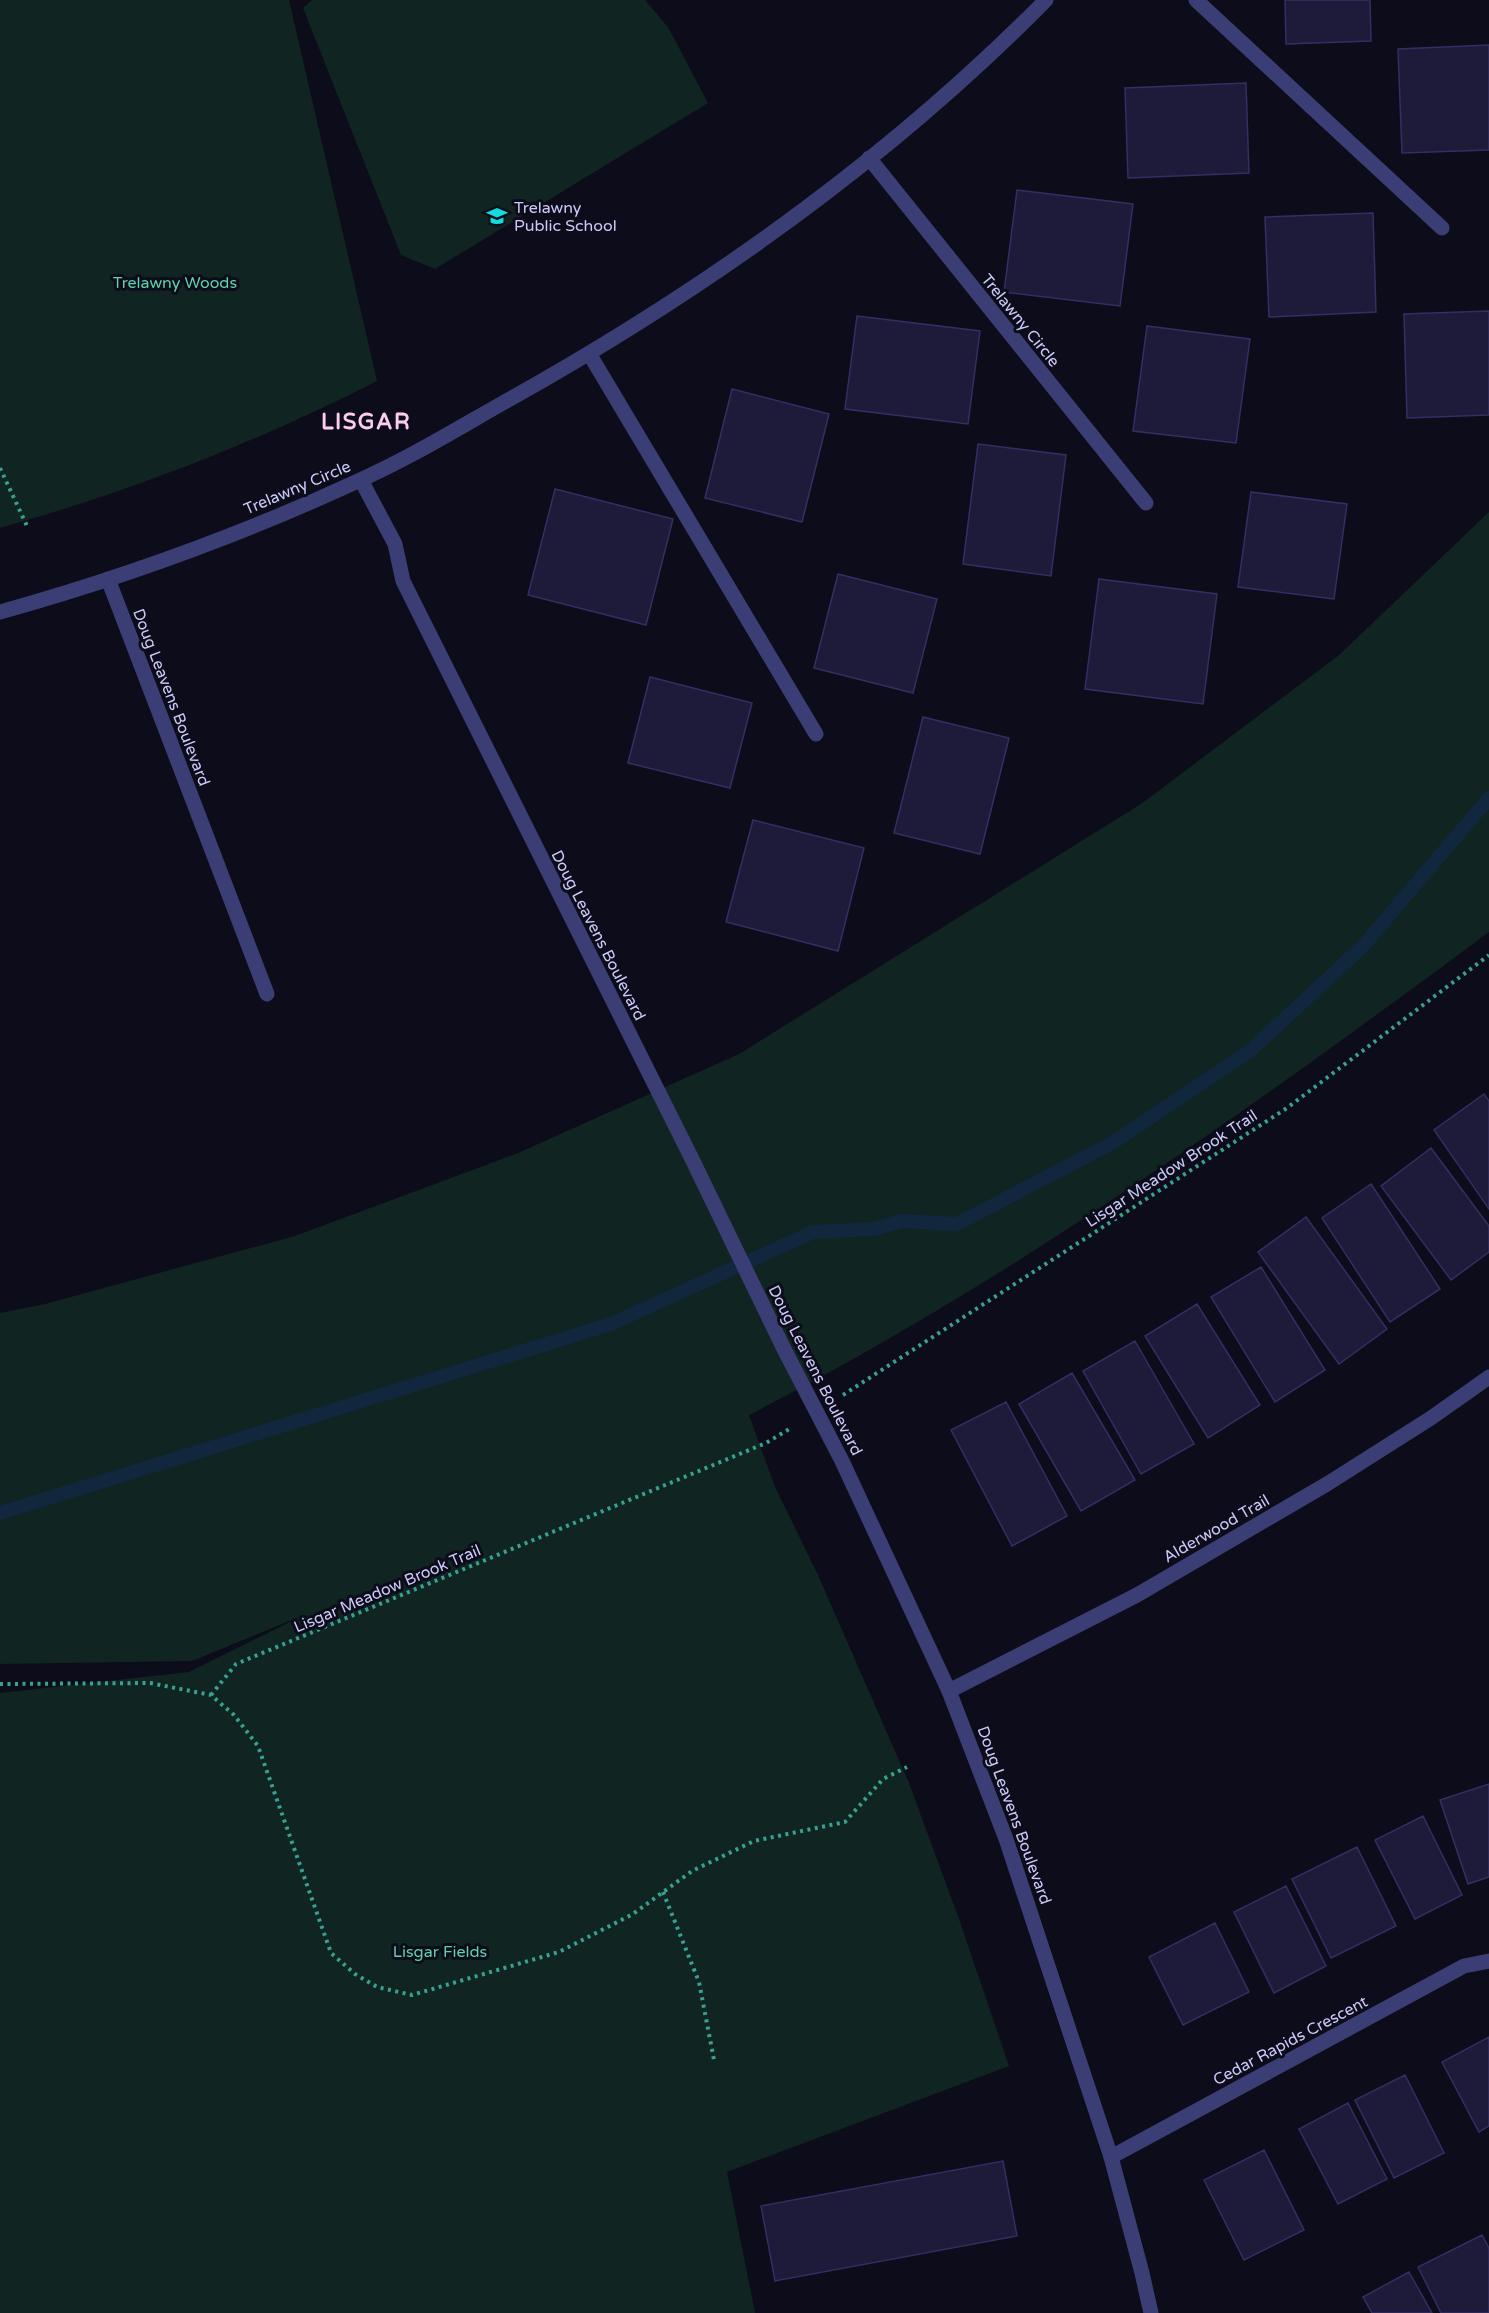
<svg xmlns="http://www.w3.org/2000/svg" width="1489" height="2313" viewBox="0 0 1489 2313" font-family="'Varela Round',sans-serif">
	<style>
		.green { fill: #102421 }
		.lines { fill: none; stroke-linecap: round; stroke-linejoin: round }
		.stream { stroke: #11273e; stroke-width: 14 }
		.building { fill: #1e1a39; stroke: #342e63; stroke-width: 1.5 }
		.path { stroke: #37a292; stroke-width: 4; stroke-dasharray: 3 4.5; stroke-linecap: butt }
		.minor { stroke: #3b3e75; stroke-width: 15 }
		.tertiary { stroke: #3b3e75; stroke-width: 15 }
		.labels { text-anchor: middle; stroke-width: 6; stroke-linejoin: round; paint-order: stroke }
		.poi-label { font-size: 16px; fill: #cbcafa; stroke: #0d0c1a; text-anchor: start }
		.park-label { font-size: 16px; fill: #5ed2ab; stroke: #0d0c1a }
		.street-label { font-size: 16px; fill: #cbcafa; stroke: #0d0c1a }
		.district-label { font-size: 22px; font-weight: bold; letter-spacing: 1.5px; fill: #faccee; stroke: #0d0c1a }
	</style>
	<rect width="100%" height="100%" fill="#0d0c1a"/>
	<path class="green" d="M0 0H289L377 381C258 442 129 492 0 528Z
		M312 0H645L668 27 708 103 435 269 401 255 303 8Z
		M1489 512V932C1252 1108 1012 1280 749 1415L775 1487 818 1575 909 1783 959 1919 1009 2066 727 2172 755 2313H0V1693L189 1672 304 1615 192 1661 0 1664V1313L45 1304 295 1236 518 1153 739 1054 1141 804 1338 656Z"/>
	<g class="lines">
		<path class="stream" d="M0 1513 611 1324 813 1232 874 1229 902 1221 957 1224 1114 1142 1250 1051 1363 946 1489 798"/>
	</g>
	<path class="building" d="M1285 0H1370L1371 41 1286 44Z
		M1489 45V150L1402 153 1398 49Z
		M1246 83 1249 173 1128 178 1125 88Z
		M1017 190 1133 204 1120 306 1004 292Z
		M1373 213 1376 312 1269 317 1265 217Z
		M1489 311V415L1407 418 1404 314Z
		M857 316 980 331 968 424 845 409Z
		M1147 326 1250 339 1236 443 1133 431Z
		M732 389 829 414 802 522 705 498Z
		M978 444 1066 455 1051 576 963 564Z
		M555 489 673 519 646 625 528 595Z
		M1251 492 1347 504 1334 599 1238 587Z
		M838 574 937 599 913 693 814 668Z
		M1099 579 1217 594 1203 704 1085 689Z
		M650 677 752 703 730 788 628 763Z
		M923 717 1009 738 980 854 894 833Z
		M753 820 864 848 838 951 726 922Z
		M1484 1094 1489 1101V1209L1434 1130Z
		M1431 1148 1489 1226V1252L1451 1280 1381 1186Z
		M1371 1184 1440 1289 1390 1322 1322 1218Z
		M1306 1217 1387 1329 1339 1364 1258 1252Z
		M1261 1267 1325 1370 1275 1402 1211 1297Z
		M1197 1304 1260 1405 1208 1438 1145 1336Z
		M1135 1341 1194 1444 1141 1474 1083 1371Z
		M1072 1373 1135 1480 1081 1511 1019 1404Z
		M1006 1402 1067 1516 1012 1546 951 1430Z
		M1489 1784V1877L1468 1884 1440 1800Z
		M1423 1816 1462 1895 1415 1919 1375 1840Z
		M1357 1847 1396 1926 1331 1958 1292 1879Z
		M1286 1886 1326 1966 1274 1993 1234 1912Z
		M1215 1923 1249 1992 1183 2025 1149 1957Z
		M1489 2037V2126L1479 2132 1442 2062Z
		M1405 2075 1444 2153 1394 2178 1355 2100Z
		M1348 2103 1387 2179 1338 2204 1299 2129Z
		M1264 2150 1304 2230 1244 2260 1204 2180Z
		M1003 2161 1017 2236 775 2281 761 2206Z
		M1482 2235 1489 2248V2313H1441L1418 2267Z
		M1409 2272 1432 2313H1372L1363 2297Z"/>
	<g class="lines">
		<path class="path" d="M0 468 27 526
			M843 1395 1287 1108 1489 955
			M0 1684 150 1683 211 1695 234 1715 258 1746 331 1953 355 1974 377 1987 412 1995 559 1952 633 1914 692 1871 754 1841 845 1822 883 1779 907 1767
			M211 1695 236 1664 766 1443 791 1428
			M663 1892 699 1982 714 2060"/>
		<path class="minor" d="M1196 0 1442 228
			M869 158 1146 503
			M590 355 816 734
			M108 579 267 994
			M949 1691 1137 1595 1327 1484 1431 1418 1489 1377
			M1111 2157 1464 1966 1489 1961"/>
		<path class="tertiary" d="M361 480 395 544 403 581 692 1159 784 1349 842 1461 949 1691 1006 1839 1111 2157 1142 2273 1151 2313
			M0 612C122 578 243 534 358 481 410 458 460 427 510 399 705 290 889 159 1046 0"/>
	</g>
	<defs>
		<g id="school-bare" transform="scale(1.62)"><path d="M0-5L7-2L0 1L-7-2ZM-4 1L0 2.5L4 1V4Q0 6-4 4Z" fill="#14dbdd" stroke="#0d0c1a" stroke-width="2.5" paint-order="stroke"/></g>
	</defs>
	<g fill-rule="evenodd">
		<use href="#school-bare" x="497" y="216"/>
	</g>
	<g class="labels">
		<g class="poi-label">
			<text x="514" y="213">Trelawny<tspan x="514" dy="18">Public School</tspan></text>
		</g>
		<g class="park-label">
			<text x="175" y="288">Trelawny Woods</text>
			<text x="440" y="1957">Lisgar Fields</text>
		</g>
		<g class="street-label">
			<text transform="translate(1021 320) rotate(51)" y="6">Trelawny Circle</text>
			<text transform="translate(297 487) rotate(-23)" y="6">Trelawny Circle</text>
			<text transform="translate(172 697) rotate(69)" y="6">Doug Leavens Boulevard</text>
			<text transform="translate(599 935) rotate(63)" y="6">Doug Leavens Boulevard</text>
			<text transform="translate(1171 1168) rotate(-33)" y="6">Lisgar Meadow Brook Trail</text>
			<text transform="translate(816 1370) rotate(63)" y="6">Doug Leavens Boulevard</text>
			<text transform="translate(1216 1528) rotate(-30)" y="6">Alderwood Trail</text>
			<text transform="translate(387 1588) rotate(-23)" y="6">Lisgar Meadow Brook Trail</text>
			<text transform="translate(1015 1815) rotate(70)" y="6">Doug Leavens Boulevard</text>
			<text transform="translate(1290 2040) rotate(-28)" y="6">Cedar Rapids Crescent</text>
		</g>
		<g class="district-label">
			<text x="366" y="429">LISGAR</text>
		</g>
	</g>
</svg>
